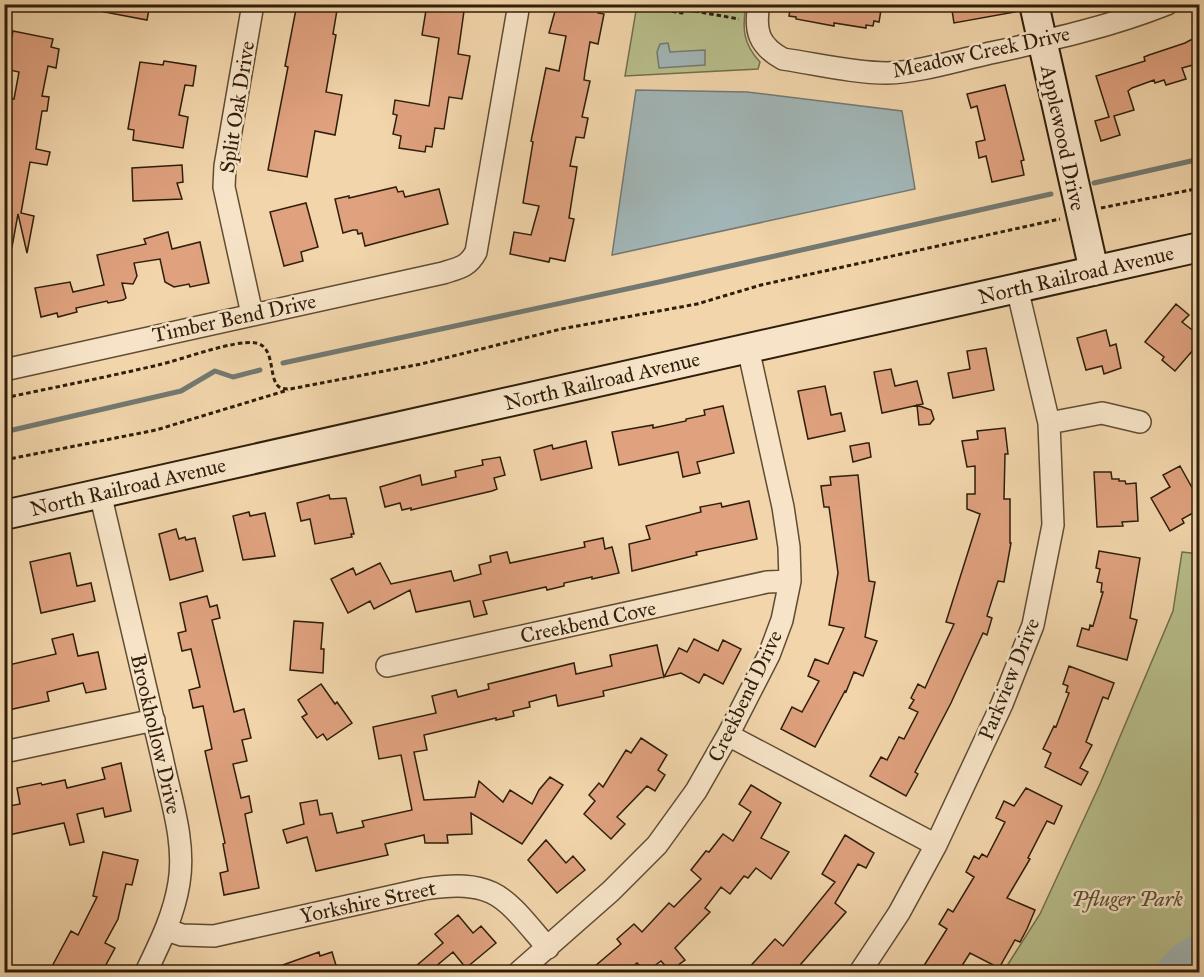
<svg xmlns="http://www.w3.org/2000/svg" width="1204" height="977" viewBox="0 0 1204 977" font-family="'IM FELL Great Primer',serif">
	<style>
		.green { fill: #b7be8b; stroke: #736e4b; stroke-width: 1.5 }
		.water { fill: #a1b5b6; stroke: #737972; stroke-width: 1.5 }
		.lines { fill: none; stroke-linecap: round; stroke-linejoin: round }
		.stream { stroke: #737972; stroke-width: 5 }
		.river { stroke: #a1b5b6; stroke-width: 30 }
		.building { fill: #dfa17e; stroke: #2f1e0b; stroke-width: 1.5 }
		.street-casing { stroke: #604c33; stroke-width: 24 }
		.secondary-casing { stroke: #2f1e0b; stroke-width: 32 }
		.path { stroke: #2f1e0b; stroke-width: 3; stroke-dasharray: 4.5 3; stroke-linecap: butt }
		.street { stroke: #f7e4c8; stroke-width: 21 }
		.secondary { stroke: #f7e4c8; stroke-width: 28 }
		.labels { text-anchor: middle; stroke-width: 5; stroke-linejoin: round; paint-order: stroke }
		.street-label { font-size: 21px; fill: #2f1e0b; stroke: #f7e4c8 }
		.park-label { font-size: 21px; font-style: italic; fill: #584e31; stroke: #f7e4c8 }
	</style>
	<rect width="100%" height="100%" fill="#f2d5ab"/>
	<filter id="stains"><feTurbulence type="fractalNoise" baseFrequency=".00333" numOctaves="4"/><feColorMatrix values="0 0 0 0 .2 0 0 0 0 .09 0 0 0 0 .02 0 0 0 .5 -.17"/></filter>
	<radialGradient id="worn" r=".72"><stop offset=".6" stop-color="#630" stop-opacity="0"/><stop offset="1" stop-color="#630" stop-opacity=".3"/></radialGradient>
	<path class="green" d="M637 5H746C742 28 743 44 760 62L758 69 625 76Z
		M1182 552 1200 554 1199 972H1003L1040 914 1100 784 1173 611Z"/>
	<path class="water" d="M668 43 670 52 705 50V65L659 68 657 52 660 44Z
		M636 90 747 92 902 111 915 189 612 255Z"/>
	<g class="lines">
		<path class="stream" d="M1094 183 1200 159
			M283 363 659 282 1051 194
			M4 432 181 391 215 371 233 377 260 370"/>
		<path class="river" d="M1170 972 1182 959 1200 947"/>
	</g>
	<path class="building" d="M99 4H150L147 20 99 11Z
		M297 4H338L333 34 336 35 326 92 342 95 335 135 315 131 307 177 268 170 288 67 285 66Z
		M427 4H465L458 54 470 56 462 99 449 97 444 129 435 128 432 147 426 146 425 152 399 148 401 136 393 134 397 115 393 114 395 100 429 106 439 38 422 35Z
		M557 4H599L598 13 604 14 598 44 590 42 585 72 584 80 590 81 582 117 588 118 584 138 576 137 570 166 577 167 569 218 574 219 565 261 550 258 549 262 510 254 514 232 531 235 539 206 523 203 533 142 531 141 546 68 559 71 566 36 549 33Z
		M791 4H882L879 22 874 21 873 26 866 25V28L834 23V26L796 19V17L789 16Z
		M951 4H1014L1015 12 954 23Z
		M13 31 53 39 51 47 59 49 56 68 48 66 42 96 49 97 47 111H42L36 149 50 152 47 165 30 162 21 213 34 216 27 253 18 214 12 247H4V109H8L9 98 14 99 19 72 5 69Z
		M1200 35V77L1197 78 1193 65 1182 68 1186 79 1166 85 1164 80 1155 83 1154 80 1132 88 1128 91 1134 110 1114 116 1120 135 1101 141 1095 121 1109 117 1096 76 1145 61 1144 57 1149 55 1185 43Z
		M164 61 196 66 193 86 185 85 179 115 188 117 183 148 133 140 134 130 128 129 140 62 163 65Z
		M1005 85 1024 160 1021 161 1024 175 992 182 986 156 979 158 976 142 985 140 977 106 971 108 967 94Z
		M182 165 183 182 177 183 182 199 133 201 132 168Z
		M396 187 398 192 403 191 405 197 439 189 448 224 365 246 362 233 358 234 357 230H353L343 233 335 199 349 196V198Z
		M306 203 318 247 301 252 303 261 284 266 270 212Z
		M168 232 172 249 200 242 209 283 190 287 189 284 174 287 165 282 160 259 134 263 137 276 133 284 122 283 126 298 123 300 108 303 107 301 76 308 77 312 58 317 57 313 41 317 35 288 70 282 73 292 104 285 97 255 146 244 144 239Z
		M1176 304 1189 315 1182 322 1200 336V342L1175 371 1162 360 1164 357 1145 342Z
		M1106 330 1110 346 1116 344 1121 368 1104 374 1102 366 1086 370 1077 338Z
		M986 348 994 390 953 398 948 373 970 369 967 351Z
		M891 369 895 386 917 381 923 404 882 413 874 372Z
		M825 386 831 415 841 413 845 431 808 439 798 391Z
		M917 405 931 410 934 419 930 424 919 425Z
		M723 406 734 453 697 462 700 473 683 477 678 452 619 465 612 432 653 425V428L686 421V419L705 415 704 410Z
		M1005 428 1008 454H1005L1004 499H1010V543H1011L1004 582 998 581 987 616 992 618 987 635 983 633 951 703 915 772 918 774 906 796 870 776 881 757 887 760 899 737 904 739 918 712 909 708 914 700 911 698 918 684 925 688 954 624 946 622 980 514 967 509V494H975V466L967 467 962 441 978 439 977 431Z
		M586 441 592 468 541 480 534 450 552 445 553 449Z
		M867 443H869L871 457 853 462 850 446Z
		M500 457 505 475 494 478 497 489 492 491 411 510V508L402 510 400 503 385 507 380 487 420 475 422 485 456 477 455 471 483 465 482 460Z
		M1180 466 1200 502V509L1182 519 1184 523 1170 531 1151 498 1170 487 1163 475Z
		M1094 472H1111L1112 479H1119V481H1125L1126 484 1136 483 1138 521 1122 522 1123 526 1097 527Z
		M858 475 869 581 875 582 865 637 877 641 863 676 854 672 846 692 845 691 815 747 781 729 792 707 802 712 819 681 808 676 815 659 828 664 844 628 829 625 838 573 829 507H824L821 486 831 485 830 477Z
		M329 495 330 499 346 498 354 534H351L352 537 315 544 310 519 301 521 297 503Z
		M749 501 757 539 696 552 697 555 632 571 629 544 650 539 646 526 701 512 700 507 721 503 722 507Z
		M249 512 250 516 265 513 275 556 243 560 233 516Z
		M176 529 179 539 185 537 186 540 195 538 203 571 170 580 159 534Z
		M603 538 605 549 612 547 619 573 592 579V577L564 583V586L547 590 546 587 483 601 487 614 474 617 470 601 416 612 410 590 374 609 370 601 348 613 331 579 353 568 356 575 380 563 391 584 451 571 454 581 481 574 479 565 491 562 490 556 507 552 510 563 585 547 584 542Z
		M1099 551 1140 558 1130 618 1137 620 1127 660 1077 646 1082 628 1089 630 1090 625 1093 626 1103 592H1101L1102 583 1097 582 1100 569 1096 568Z
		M70 553 77 586 91 583 95 601 41 613 30 562Z
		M207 596 210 607 217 605 220 618 212 620 234 712 244 709 251 738 242 740 247 761 233 764 241 798 249 796 252 812 245 814 259 888 224 895 220 873 228 871 223 844 225 843 205 751 212 749 203 706 193 708 189 690 200 687 191 649 182 651 178 633 186 631 180 603Z
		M294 621 323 623 321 649H324L323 673 290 670Z
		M73 634 78 656 98 652 106 689 86 693 83 683 47 692 49 701 4 711V666L56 654 52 639Z
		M694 639 718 651 723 640 741 649 723 684 704 674 699 683 681 673 603 691 604 696 558 706 556 695 529 702 530 707 513 711 514 716 496 720V718L424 735 427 750 414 752 424 800 475 797 479 781 503 802 510 790 532 804 539 790 550 777 563 785 522 844 471 813 472 834 447 835 448 843H425L424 835 385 844 388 855 316 871 307 837 287 843 283 830 304 824 300 803 317 800 320 815 332 813 337 833 364 827 362 821 412 810 401 755 379 759 373 727 436 713 432 696 456 690 458 697 489 689 488 684 574 663 576 674 612 666 610 655 657 645 664 677 679 648 687 652Z
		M1069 666 1114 683 1108 699 1103 697 1086 742 1092 745 1080 768 1088 772 1081 785 1045 767 1051 753 1043 749 1054 726 1056 727 1069 693 1066 692 1068 686 1063 684Z
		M321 684 335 704 337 702 352 723 327 740 323 734 317 738 302 717 307 714 298 700Z
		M641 738 667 755 658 770 665 775 655 791 647 786 617 817 625 824 611 839 584 814 595 801 589 795 599 783 603 787 626 750 631 753Z
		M121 763 131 811 105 817 103 808 77 814 84 842 70 845 64 823 4 836V807L20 804 17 788 41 783 42 785 65 780 67 788 105 779 102 768Z
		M751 785 781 803 761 838 789 852 771 879 756 868 748 878 744 876 730 894 721 887 705 908 710 912 675 948 685 960 670 971 661 961 646 972 637 963 626 972H588L621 944 617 939 634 924 642 932 669 903 674 907 701 879 691 870 706 851 709 852 723 834 733 841 751 812 739 804Z
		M1026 788 1062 806 1054 824 1047 821 1028 858 1030 859 1007 898 1035 910 1027 929 1020 942 1015 940 999 968 970 953 958 972H920L947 929 939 924 948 909 953 912 974 877 966 872 974 856 979 859 982 854 987 857 1005 822 996 818 1004 801 1014 806Z
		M845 835 874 853 866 868 858 864 835 903 846 912 794 972H745L775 939 783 946 835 882 822 874Z
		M546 840 566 863 573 856 585 870 557 893 528 860Z
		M103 852 138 860 132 885 126 884 118 919 105 943 115 948 102 972H49L71 931 78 935 97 897 93 896Z
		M458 915 473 933 481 926 496 943 466 968 453 952 429 972H409L443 943 435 934Z
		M319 952 320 956 332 952 338 972H270L269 970Z"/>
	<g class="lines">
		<g class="street-casing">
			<path id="street" d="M759 4C754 31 759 46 783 59 817 64 853 73 887 73 919 72 951 62 982 55 1045 41 1107 28 1167 4
				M252 314 224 187 225 166 253 4
				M4 370 443 273C459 268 468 267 476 252L519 4
				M1049 423 1102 413 1140 422
				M100 493C121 581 142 669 162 757 170 797 186 841 179 883 174 915 160 943 146 972
				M387 666 767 582 790 581
				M728 735 936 845
				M4 752 154 720
				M167 930 182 935 214 936 424 889C496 878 504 897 548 948
				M519 972 611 891 657 845 696 791 728 735 769 655 782 620 790 581 789 547 783 507 748 348
				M860 972 899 913 936 845 1002 704 1033 625 1053 525 1049 423 1017 288"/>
		</g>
		<g class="secondary-casing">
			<path id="secondary" d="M1034 4 1094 271
				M4 515 1200 247"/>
		</g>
		<path class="path" d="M695 4 694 11 739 19
			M657 9 682 13V10L694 11
			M668 11 669 4
			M1101 208 1200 188
			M4 398C56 387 107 377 158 365 181 360 235 339 256 343 277 347 267 382 281 388 284 389 287 389 290 389L421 364 561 329 697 304 761 285 1060 219
			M4 460 156 430 288 390"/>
		<use href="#street" class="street"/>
		<use href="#secondary" class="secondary"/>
	</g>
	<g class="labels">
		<g class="street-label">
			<text transform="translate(981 52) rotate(-12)" y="7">Meadow Creek Drive</text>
			<text transform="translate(237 107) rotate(-81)" y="7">Split Oak Drive</text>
			<text transform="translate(1063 138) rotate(78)" y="7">Applewood Drive</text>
			<text transform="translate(1076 275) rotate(-13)" y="7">North Railroad Avenue</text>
			<text transform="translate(234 318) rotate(-12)" y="7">Timber Bend Drive</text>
			<text transform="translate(602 381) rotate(-13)" y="7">North Railroad Avenue</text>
			<text transform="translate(128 487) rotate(-13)" y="7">North Railroad Avenue</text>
			<text transform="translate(588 622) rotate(-12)" y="7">Creekbend Cove</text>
			<text transform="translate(1009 679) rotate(-68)" y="7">Parkview Drive</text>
			<text transform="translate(745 696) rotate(-64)" y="7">Creekbend Drive</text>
			<text transform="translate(156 734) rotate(77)" y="7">Brookhollow Drive</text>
			<text transform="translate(368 902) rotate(-12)" y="7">Yorkshire Street</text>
		</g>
		<g class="park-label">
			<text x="1127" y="906">Pfluger Park</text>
		</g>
	</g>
	<rect width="1204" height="977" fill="none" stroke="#f2d5ab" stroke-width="24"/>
	<rect x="6" y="6" width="1192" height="965" fill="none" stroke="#2f1e0b" stroke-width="3"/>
	<rect x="12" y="12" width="1180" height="953" fill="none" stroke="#2f1e0b" stroke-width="1.5"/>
	<rect width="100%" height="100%" filter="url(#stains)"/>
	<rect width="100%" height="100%" fill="url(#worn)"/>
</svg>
